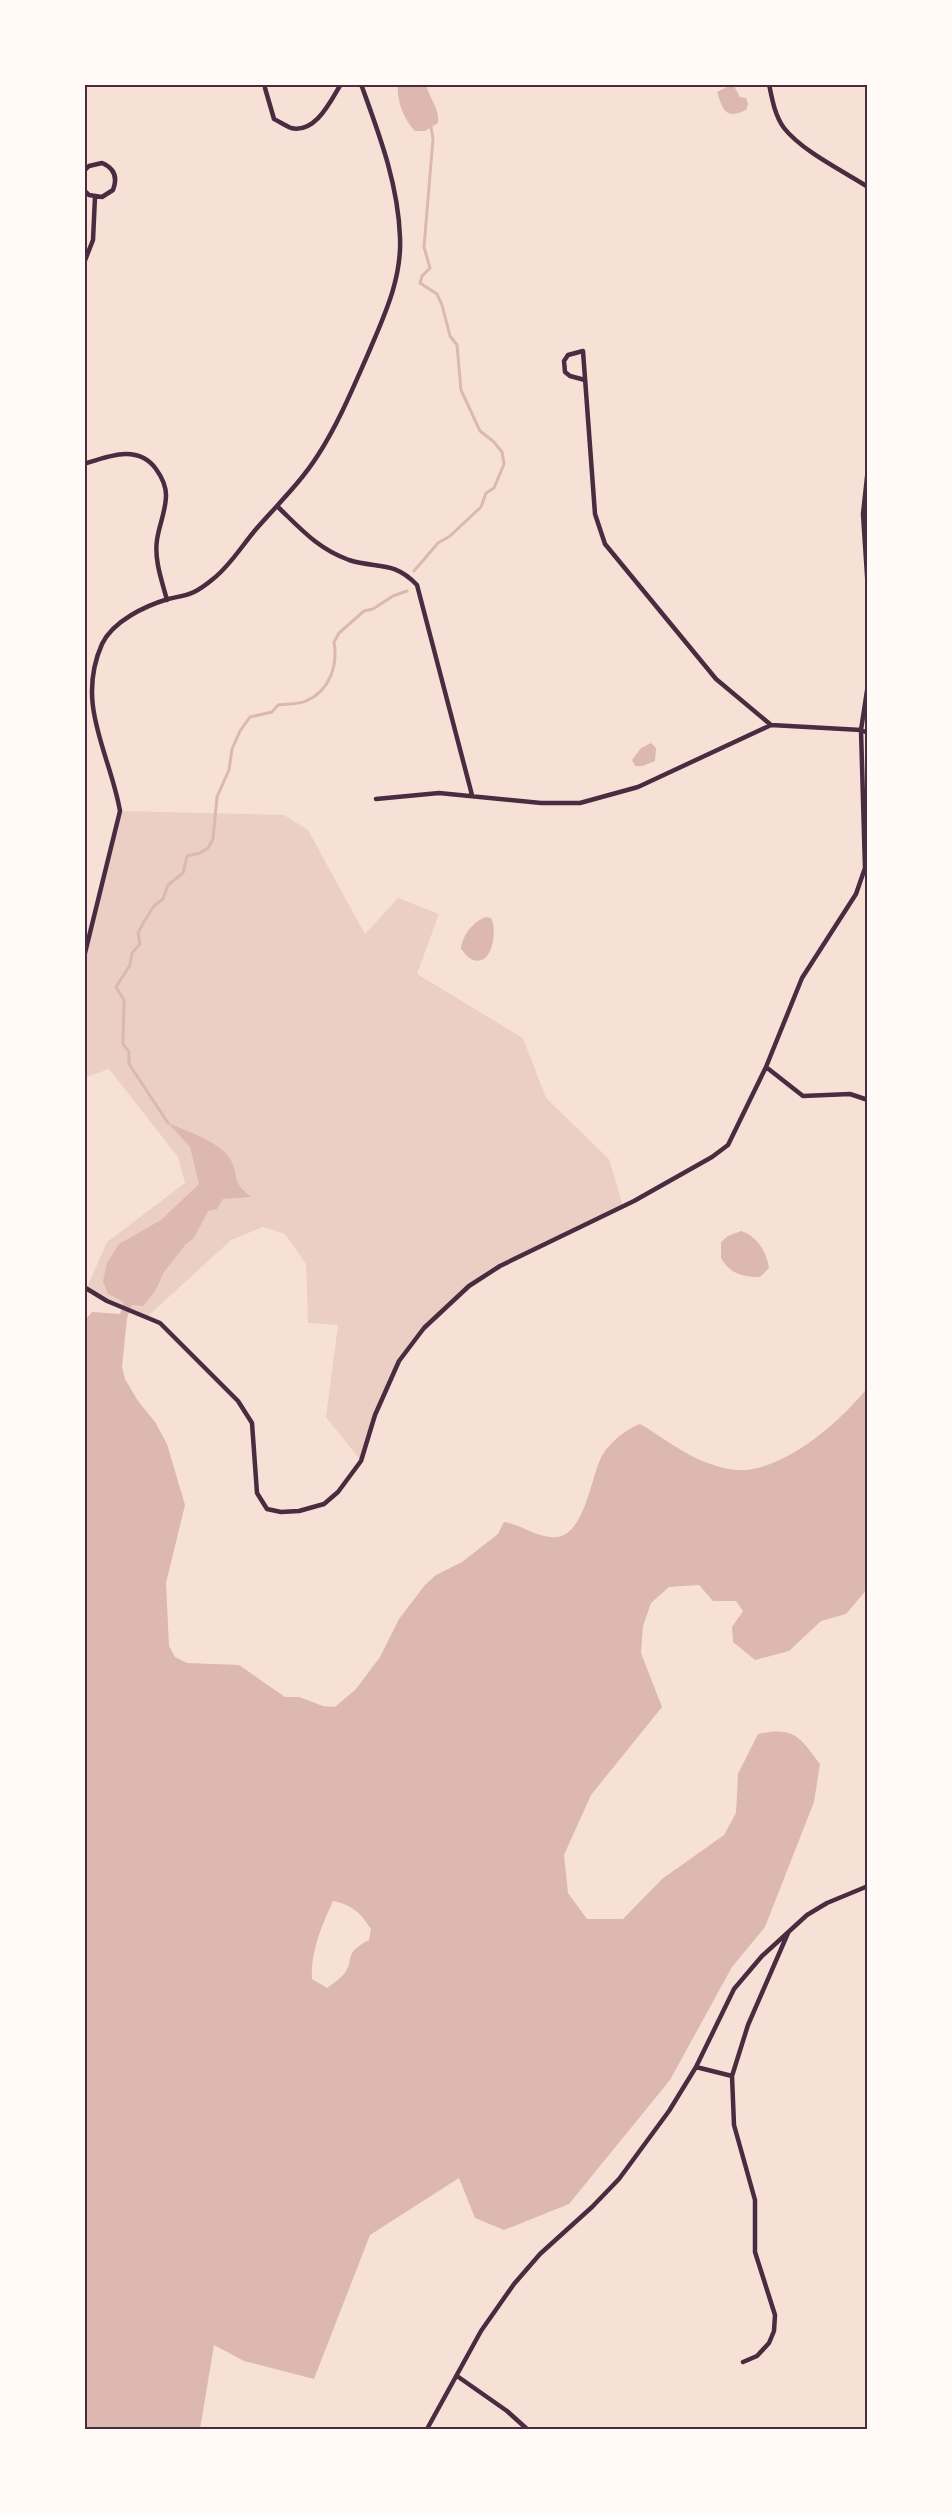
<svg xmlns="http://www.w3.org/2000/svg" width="952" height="2513" viewBox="0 0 952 2513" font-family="Raleway,sans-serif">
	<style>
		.green { fill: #ebcfc5 }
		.water { fill: #dcb8b0; fill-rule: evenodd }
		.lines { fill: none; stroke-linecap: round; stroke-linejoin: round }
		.stream { stroke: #dcb8b0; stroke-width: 3 }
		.minor { stroke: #4a2c40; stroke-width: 4.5 }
		.neatline { fill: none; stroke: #4a2c40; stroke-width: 2 }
	</style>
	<rect width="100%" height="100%" fill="#f7e1d7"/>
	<path class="green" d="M120 811 284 815 308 830 365 934 398 898 439 914 417 974 523 1038 546 1098 609 1159 623 1206C544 1244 444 1282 398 1363 381 1393 372 1428 361 1461L326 1417 338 1325 308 1323 306 1264 285 1234 263 1227 231 1240 147 1317 86 1290 107 1242 185 1183 178 1157 109 1069 84 1078V957Z"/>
	<path class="water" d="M398 84H426C429 98 440 109 438 123L425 131H415C404 120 396 100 398 84Z
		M731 85 734 86 740 97 746 98 748 104 746 110C725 120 723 110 717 92Z
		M651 743 656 748 655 761 643 766H635L632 760 641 748Z
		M486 917 491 918C498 931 492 969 471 959 467 957 464 952 461 949 462 935 474 921 486 917Z
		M168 1123C185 1130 219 1142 229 1157 241 1175 228 1179 251 1197L223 1199 217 1209 208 1211 194 1238 186 1244 164 1272 155 1291 143 1306 132 1305 127 1318 122 1367 125 1379 138 1401 155 1422 167 1444 185 1505 166 1583 169 1646 175 1657 187 1663 239 1665 285 1697H299L323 1706 335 1707 356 1689 380 1657 399 1619 425 1585 436 1575 462 1562 498 1534 504 1522C523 1525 539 1539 557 1537 584 1534 591 1479 600 1460 606 1445 626 1429 640 1424 661 1436 686 1456 708 1463 719 1467 733 1471 744 1470 789 1467 841 1421 868 1387V1588L846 1614 821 1621 789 1651 755 1660 733 1642 732 1627 743 1611 736 1601H713L699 1585 669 1587 651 1603 643 1626 641 1653 662 1707 591 1795 564 1855 568 1893 587 1919H623L662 1879 724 1835 736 1813 738 1774 758 1734C794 1726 800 1737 820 1764L814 1802 765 1927 732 1967 670 2080 569 2204 504 2230 475 2218 459 2178 370 2235 314 2379 244 2361 214 2345 200 2429H84V1321L92 1312 120 1314 124 1302 108 1294 103 1281 107 1263 119 1244 161 1220 199 1184 190 1147ZM333 1901C352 1905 360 1912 371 1929L369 1940C341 1954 356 1961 343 1975 339 1980 332 1984 327 1988L312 1979C310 1953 322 1925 333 1901Z
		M741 1231C756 1235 767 1252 769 1268L760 1277C743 1277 730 1274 721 1258V1242L728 1236Z"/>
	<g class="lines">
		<path class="stream" d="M414 571 438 543 450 536 481 507 486 493 494 488 504 464 502 452 493 441 480 431 461 390 457 345 450 336 442 305 437 294 420 283 422 276 430 268 424 247 433 139 431 127
			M168 1123 129 1064V1052L123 1044 124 1000 116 987 130 965 132 953 140 944 138 933 145 920 154 906 163 899 168 885 183 873 187 856 200 853 208 848 213 839 217 797 229 770 232 749 240 731 250 717 272 712 278 705C288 703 297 705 306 701 330 691 338 665 334 642L339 633 364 611 373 609 393 596 407 591"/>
		<path class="minor" d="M769 84C772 99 775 116 784 128 802 151 843 171 868 187
			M265 88 274 119C280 122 286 126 291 128 316 134 331 100 341 84
			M84 171 89 166 102 163C114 168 118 177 113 190L102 197 89 195 84 190
			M84 263 93 240 95 197
			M585 380 570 376 565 372 564 361 568 355 583 351 595 514 605 544 716 679 771 725
			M84 464C109 456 138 444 156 469 161 476 166 486 166 495 166 511 159 525 157 540 154 560 162 581 167 600
			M868 468 863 514 868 590
			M278 507C301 529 318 549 349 560 377 569 393 560 417 585L472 795
			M376 799 439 793 541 803H580L638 787 771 725 861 730 868 733
			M84 957 120 811C110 753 75 705 102 644 113 621 145 606 168 599 176 597 186 596 194 592 200 589 207 584 213 579 230 566 243 544 257 528 278 504 301 482 318 455 338 424 353 388 368 354 384 316 402 279 400 237 398 183 379 134 361 84
			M766 1067 803 1096 850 1094 868 1100
			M84 1287 107 1301 160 1323 238 1401 252 1423 257 1493 267 1509 281 1512 299 1511 324 1504 338 1492 361 1461 375 1415 399 1361 424 1328 469 1286 500 1266 634 1201 712 1157 728 1145 766 1067 802 978 856 894 865 868 861 730 868 684
			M696 2067 732 2076
			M743 2362 757 2356 769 2343 774 2331 775 2315 755 2252V2200L734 2125 732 2076 748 2025 788 1933
			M457 2376 507 2411 527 2429
			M427 2429 481 2331 514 2284 540 2254 592 2207 619 2179 669 2111 696 2067 734 1989 762 1956 807 1915 827 1903 868 1886"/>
	</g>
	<rect width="952" height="2513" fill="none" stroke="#fffaf5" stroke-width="171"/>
	<rect x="86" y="86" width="780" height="2342" class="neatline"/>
</svg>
